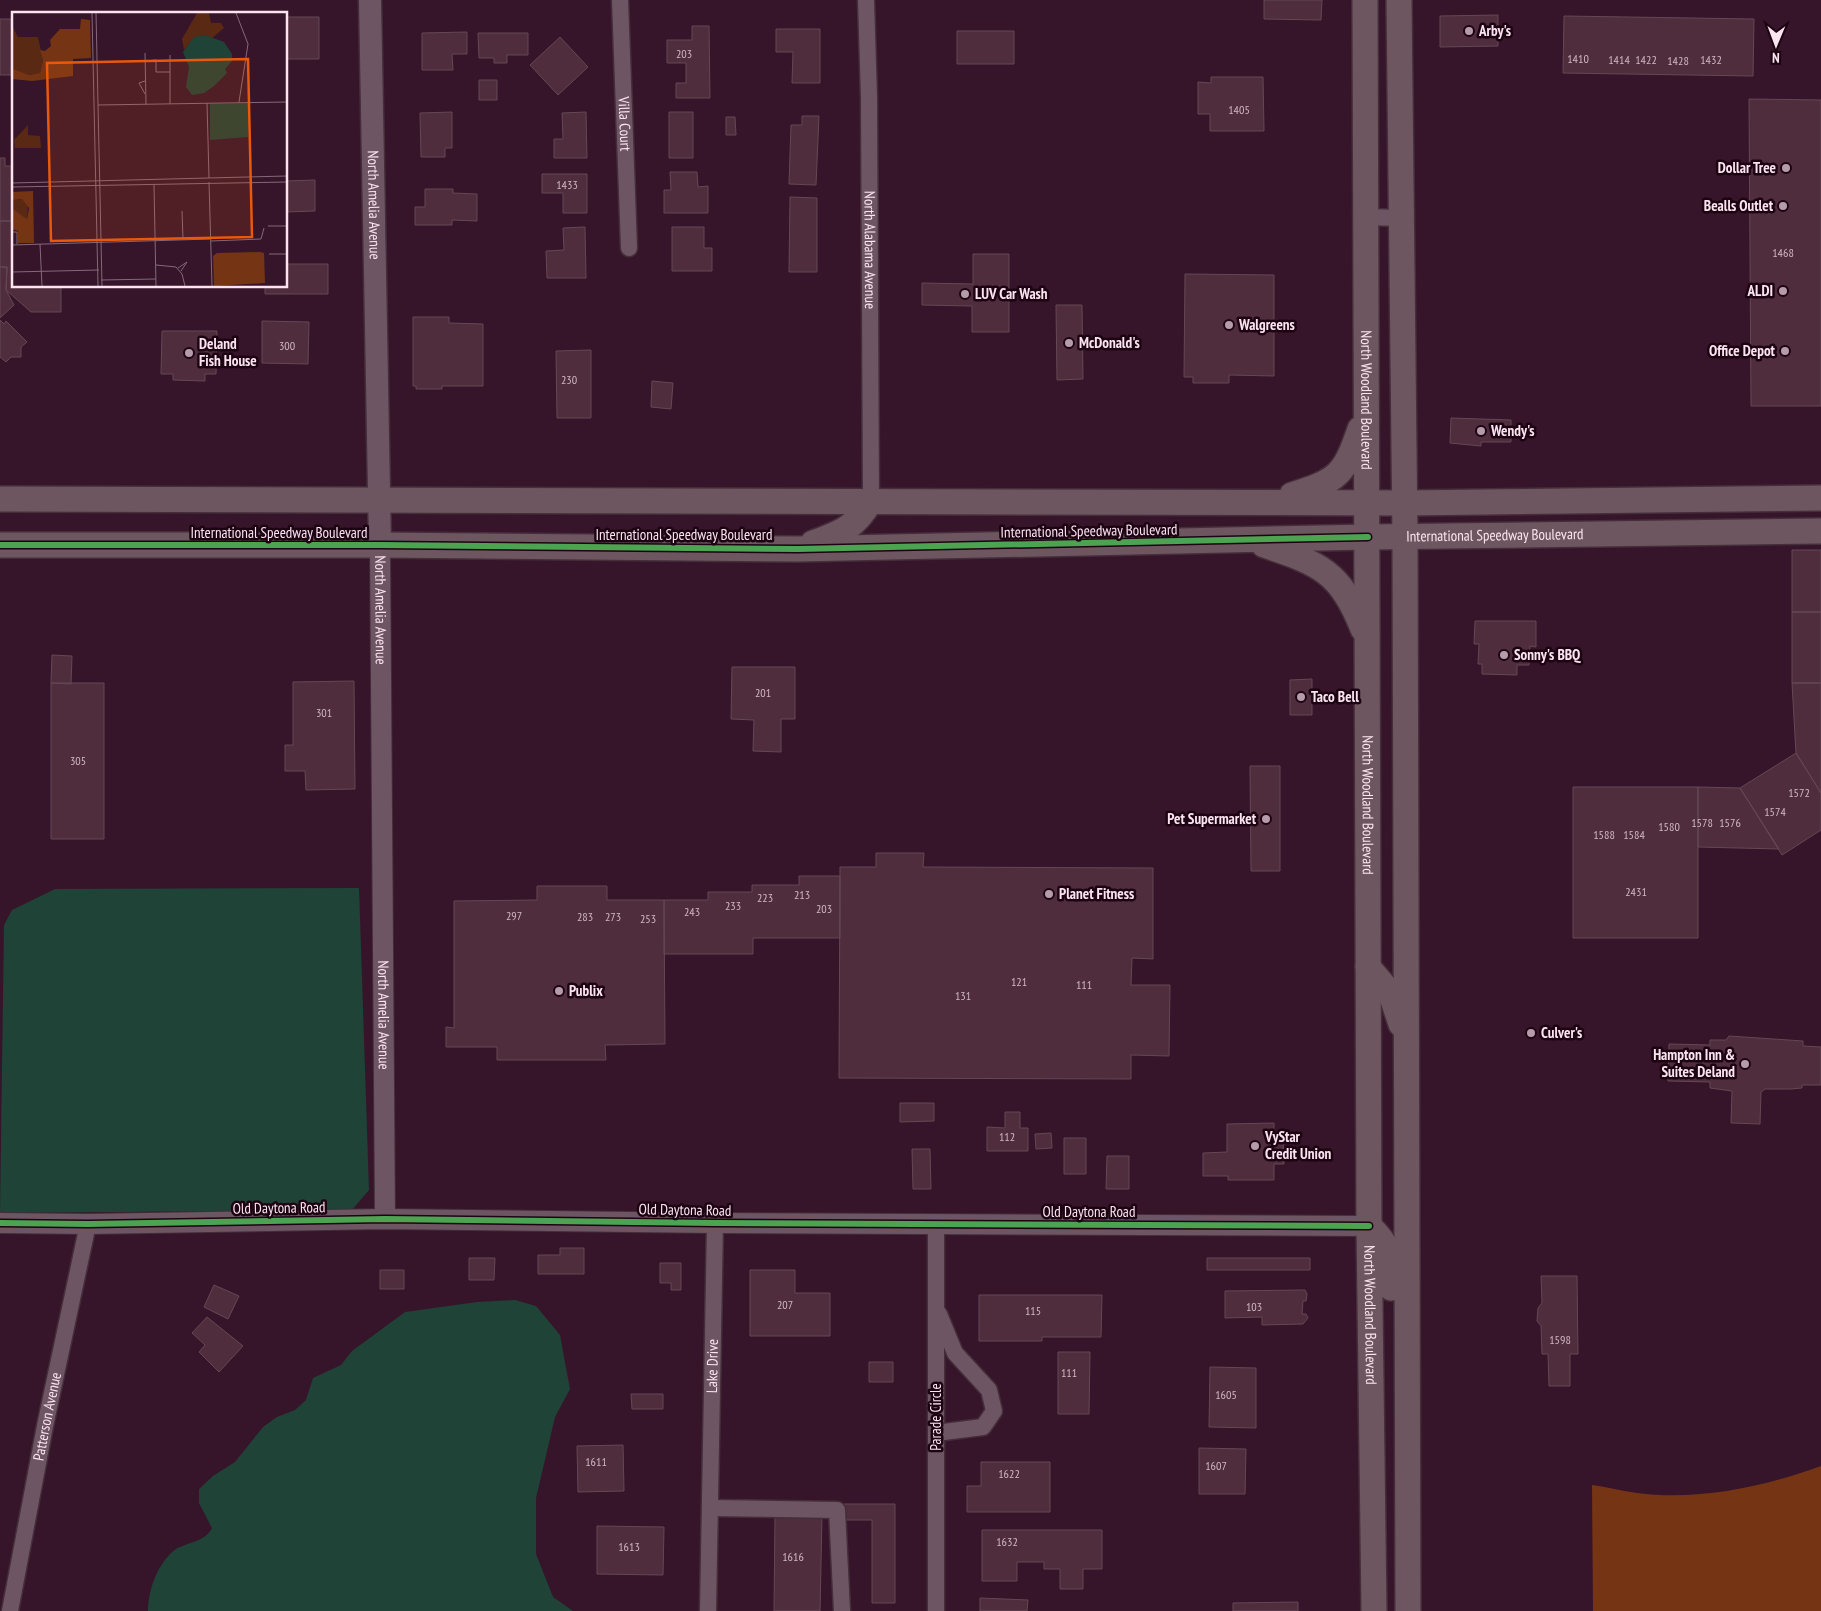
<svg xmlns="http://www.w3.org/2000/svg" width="1821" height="1611" viewBox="0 0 1821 1611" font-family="'PT Sans Narrow',sans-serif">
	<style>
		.forest { fill: #753514 }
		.water { fill: #204337 }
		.building { fill: #4f2d3d; stroke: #654854 }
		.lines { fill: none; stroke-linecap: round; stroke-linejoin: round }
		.minor-casing { stroke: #442e3a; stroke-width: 19 }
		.tertiary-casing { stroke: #442e3a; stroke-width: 22 }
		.secondary-casing { stroke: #442e3a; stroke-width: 25 }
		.primary-casing { stroke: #442e3a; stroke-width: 28 }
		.minor { stroke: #6e5564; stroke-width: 16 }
		.tertiary { stroke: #6e5564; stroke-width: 20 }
		.secondary { stroke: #6e5564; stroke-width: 22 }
		.primary { stroke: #6e5660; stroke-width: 25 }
		.cycleway-casing { stroke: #1d0412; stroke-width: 9 }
		.cycleway { stroke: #4ca352; stroke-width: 6 }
		.poi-dot { fill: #b69caa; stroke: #1d0412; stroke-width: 2 }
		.labels { text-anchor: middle; stroke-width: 5; stroke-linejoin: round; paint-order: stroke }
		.number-label { font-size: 12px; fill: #d0b6c2 }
		.poi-label { font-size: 15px; font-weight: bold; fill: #fbe4ef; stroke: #1d0412; text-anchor: start }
		.street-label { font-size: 15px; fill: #fbe4ef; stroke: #1d0412 }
		.inset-road { fill: none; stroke: #856879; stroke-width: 1 }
		.view { fill: #e8590c; fill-opacity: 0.15; stroke: #e8590c; stroke-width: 2.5 }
		.inset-edge { fill: none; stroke: #fbe4ef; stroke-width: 2.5 }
	</style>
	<rect width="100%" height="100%" fill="#36152a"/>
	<path class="forest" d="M1821 1466V1611H1593L1592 1485C1607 1487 1622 1491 1637 1493 1698 1501 1764 1487 1821 1466Z"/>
	<path class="water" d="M359 888 369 1190 352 1210 0 1213 4 925 12 910 55 889Z
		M515 1300 536 1306 560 1335 566 1368 570 1389 555 1417 536 1498V1554L553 1597 573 1611H148C148 1590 158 1562 176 1549 188 1542 205 1542 212 1528L199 1503V1489L213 1476 235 1462 263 1427 277 1417 295 1410 306 1400 313 1378 341 1365 352 1351 405 1312 477 1302Z"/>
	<path class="building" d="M1264 0H1322L1321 20 1264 19Z
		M1498 15V46L1440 47V16Z
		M1564 16 1754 19 1753 76 1563 73Z
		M286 17H319V59H286Z
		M0 19H14V75H0Z
		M692 26H709L710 98H676V83H686V63H667V40H692Z
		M776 29H820V83H792L793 52H776Z
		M957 31H1014V64H957Z
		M467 32V54H452L453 70H422V33Z
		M478 33H528V55H507V63H494V58H479Z
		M560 37 588 67 558 95 530 65Z
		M1211 77H1263L1264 131H1210V114H1198V82L1211 83Z
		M479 80H497V100H479Z
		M1749 99 1821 100V406H1751Z
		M452 112V148H445V157H421L420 113Z
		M586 112 587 158H554V139H563L562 113Z
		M669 112H693V158H669Z
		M802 116H819L816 185 789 184 791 125H802Z
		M726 117H735L736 135H726Z
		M0 158H5V166H14V221H0Z
		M670 172H697L698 187 708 186V213H664V190H671Z
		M542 174H587V213H563V193H542Z
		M315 180V211L286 212V181Z
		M425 189H453V193L477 194V221L452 220V225H415V207H425Z
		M790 197 817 198V272H789Z
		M0 221H14V286H61V312H31L6 290 7 267H0Z
		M585 227 586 278H547L546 251 564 250 563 228Z
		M672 227H704V248H712V271H672Z
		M973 254H1009V332H972V306L922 305V283L973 284Z
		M286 264H328V294H265V286H286Z
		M0 267H7L6 290 14 305 0 318Z
		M1185 274 1274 275V376L1229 375V383H1193V377H1184Z
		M1056 305H1082L1083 379 1057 380Z
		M413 317H449V323L483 324V386H442V389H416V386H413Z
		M0 320 4 324 6 321 27 342 21 347V357H11L6 362 0 357Z
		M262 321 309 322 308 364 262 363Z
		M162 331H217L216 374H205V381L173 380V374H161Z
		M591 350V418H557L556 351Z
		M652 381 673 383 671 409 651 407Z
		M1451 418 1511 420V442H1481V446L1450 443Z
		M1792 550H1821V612H1792Z
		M1792 612H1821V683H1792Z
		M1475 621H1536V647L1530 646 1529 665H1517V675L1482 674V664H1478L1479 644H1474Z
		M52 655 72 656 71 684 51 683Z
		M732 667H795V719H781V752L753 751 754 720 731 719Z
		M1312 679V715H1290V680Z
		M354 681 355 789 306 790 305 771H285V745H293V682Z
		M51 683H104V839H51Z
		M1792 683H1821V793L1796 753Z
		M1796 753 1821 793V830L1782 855 1740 788Z
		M1250 766H1280V871H1251Z
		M1573 787H1698V938H1573Z
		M1698 787 1740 788 1779 849 1698 847Z
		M876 853H924L923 867 1153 868V959L1132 958 1131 985H1170L1169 1056 1131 1055V1079L839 1078 840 867H876Z
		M799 876H840V938H753V954H664V900H708V892H752V885H799Z
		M537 886H607V900H664L665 1044 605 1045 606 1060H497V1047H446V1027L454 1028V901L537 900Z
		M1729 1036 1803 1041V1046L1821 1047V1085H1802V1088L1791 1089H1765L1761 1092 1760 1124 1731 1123 1732 1091 1710 1088V1082L1668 1081 1669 1044 1710 1045V1040H1726Z
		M900 1103H934V1121L900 1122Z
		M1005 1112H1020V1128H1028V1151H987V1127L1005 1128Z
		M1274 1123V1140H1283L1284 1164H1274V1180H1228V1176H1203V1153L1227 1152V1124Z
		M1051 1133 1052 1148 1036 1149 1035 1134Z
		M1064 1138H1086V1174H1064Z
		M912 1149H930L931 1189H913Z
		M1107 1156H1129V1189H1106Z
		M560 1248H584V1274H538V1255H560Z
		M469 1258H495L494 1280H469Z
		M1207 1258H1310V1270H1207Z
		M660 1263H681V1290H671V1283H660Z
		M380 1270H404V1289H380Z
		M750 1270H795V1293H830V1336H750Z
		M1541 1276H1577L1578 1354H1570V1386H1549L1548 1354H1542L1541 1326 1537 1321 1538 1308 1542 1303Z
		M214 1285 239 1296 228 1319 204 1307Z
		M1305 1290 1307 1294 1306 1301H1303L1302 1314H1306L1308 1318 1303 1324 1262 1325V1317L1225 1318V1291Z
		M979 1295H1102L1101 1337H1042V1341H979Z
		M207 1317 243 1346 219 1372 199 1352 205 1345 192 1333Z
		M1058 1352H1090L1089 1414H1058Z
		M869 1362H893V1382H869Z
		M1210 1367 1256 1368V1428L1209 1427Z
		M631 1394H663V1409H632Z
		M623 1445 624 1491 578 1492 577 1446Z
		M1199 1448 1246 1449 1245 1494H1199Z
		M981 1462H1050V1512H967V1486H981Z
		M844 1504H895V1603H872V1520H844Z
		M775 1515 822 1516 820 1611H774Z
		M597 1526 664 1527 663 1575 597 1574Z
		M982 1530H1102V1569H1083V1589H1060V1569H1044V1562H1017V1581H982Z
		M980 1598 1028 1600 1027 1611H980Z
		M1298 1602V1611H1233V1603Z"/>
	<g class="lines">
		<g class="minor-casing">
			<g id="minor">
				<path id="s1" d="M620 0 629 248"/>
				<path id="s2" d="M866 0 869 97 871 500"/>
				<path d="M1365 217 1402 218"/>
				<path d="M936 1433 983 1427 994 1411 989 1390 955 1353 939 1314"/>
				<path d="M710 1508 837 1510 842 1611"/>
				<path id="s3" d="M10 1611 45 1426 88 1224"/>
				<path id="s4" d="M708 1611 715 1223"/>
				<path d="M936 1611V1224"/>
			</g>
		</g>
		<g class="tertiary-casing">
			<g id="tertiary">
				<path id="s5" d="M380 545 385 1219"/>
				<path d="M0 1223 88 1224 385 1219 715 1223 1369 1226"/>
			</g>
		</g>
		<g class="secondary-casing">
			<g id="secondary">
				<path id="s6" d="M370 0 380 545"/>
			</g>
		</g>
		<g class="primary-casing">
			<g id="primary">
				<path id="s7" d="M1365 0 1369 1226 1374 1611"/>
				<path d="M1399 0 1405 538 1408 1611"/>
				<path d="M1292 495C1338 480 1344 476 1360 429"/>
				<path d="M0 499 1405 503 1821 498"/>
				<path d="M813 543C842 532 855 528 871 500"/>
				<path id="s8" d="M0 545H380L798 549 1368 537 1821 531"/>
				<path d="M1264 545C1320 564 1340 571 1363 629"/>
				<path d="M1368 967 1391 994 1401 1024"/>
				<path d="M1369 1226C1393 1249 1390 1256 1391 1288"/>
			</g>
		</g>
		<use href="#minor" class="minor"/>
		<use href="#tertiary" class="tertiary"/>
		<use href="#secondary" class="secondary"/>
		<use href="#primary" class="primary"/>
		<g class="cycleway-casing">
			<path id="cycleway" d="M0 545H380L798 549 1368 537
				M0 1223 88 1224 385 1219 715 1223 1369 1226"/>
		</g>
		<use href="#cycleway" class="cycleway"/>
	</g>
	<g class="poi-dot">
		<circle cx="1469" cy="31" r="5"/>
		<circle cx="1786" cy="168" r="5"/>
		<circle cx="1783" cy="206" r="5"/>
		<circle cx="1783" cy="291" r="5"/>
		<circle cx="965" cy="294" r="5"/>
		<circle cx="1229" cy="325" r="5"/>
		<circle cx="1069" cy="343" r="5"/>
		<circle cx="1785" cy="351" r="5"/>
		<circle cx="189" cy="353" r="5"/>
		<circle cx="1481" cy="431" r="5"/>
		<circle cx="1504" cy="655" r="5"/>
		<circle cx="1301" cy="697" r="5"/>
		<circle cx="1266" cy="819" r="5"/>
		<circle cx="1049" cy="894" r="5"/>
		<circle cx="559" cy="991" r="5"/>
		<circle cx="1531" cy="1033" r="5"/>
		<circle cx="1745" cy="1064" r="5"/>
		<circle cx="1255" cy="1146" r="5"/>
	</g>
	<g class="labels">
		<g class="number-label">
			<text x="684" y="58">203</text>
			<text x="1578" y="63">1410</text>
			<text x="1619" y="64">1414</text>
			<text x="1646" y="64">1422</text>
			<text x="1711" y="64">1432</text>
			<text x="1678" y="65">1428</text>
			<text x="1239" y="114">1405</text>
			<text x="567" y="189">1433</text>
			<text x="1783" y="257">1468</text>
			<text x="287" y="350">300</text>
			<text x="569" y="384">230</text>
			<text x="763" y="697">201</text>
			<text x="324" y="717">301</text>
			<text x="78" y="765">305</text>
			<text x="1799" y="797">1572</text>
			<text x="1775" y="816">1574</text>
			<text x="1702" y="827">1578</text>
			<text x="1730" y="827">1576</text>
			<text x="1669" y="831">1580</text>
			<text x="1604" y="839">1588</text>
			<text x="1634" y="839">1584</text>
			<text x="1636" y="896">2431</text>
			<text x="802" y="899">213</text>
			<text x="765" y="902">223</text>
			<text x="733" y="910">233</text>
			<text x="824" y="913">203</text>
			<text x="692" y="916">243</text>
			<text x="514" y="920">297</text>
			<text x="585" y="921">283</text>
			<text x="613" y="921">273</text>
			<text x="648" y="923">253</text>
			<text x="1019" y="986">121</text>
			<text x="1084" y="989">111</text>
			<text x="963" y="1000">131</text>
			<text x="1007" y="1141">112</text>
			<text x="785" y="1309">207</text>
			<text x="1254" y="1311">103</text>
			<text x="1033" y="1315">115</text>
			<text x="1560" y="1344">1598</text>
			<text x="1069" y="1377">111</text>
			<text x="1226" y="1399">1605</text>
			<text x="596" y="1466">1611</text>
			<text x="1216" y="1470">1607</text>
			<text x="1009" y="1478">1622</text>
			<text x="1007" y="1546">1632</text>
			<text x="629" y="1551">1613</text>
			<text x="793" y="1561">1616</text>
		</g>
		<g class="poi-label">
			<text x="1479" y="36">Arby's</text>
			<text x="1776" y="173" text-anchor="end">Dollar Tree</text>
			<text x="1773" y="211" text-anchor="end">Bealls Outlet</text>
			<text x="1773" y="296" text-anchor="end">ALDI</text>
			<text x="975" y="299">LUV Car Wash</text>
			<text x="1239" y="330">Walgreens</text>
			<text x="1079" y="348">McDonald's</text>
			<text x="199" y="349">Deland<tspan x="199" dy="17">Fish House</tspan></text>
			<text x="1775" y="356" text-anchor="end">Office Depot</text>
			<text x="1491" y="436">Wendy's</text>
			<text x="1514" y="660">Sonny's BBQ</text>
			<text x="1311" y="702">Taco Bell</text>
			<text x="1256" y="824" text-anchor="end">Pet Supermarket</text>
			<text x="1059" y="899">Planet Fitness</text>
			<text x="569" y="996">Publix</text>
			<text x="1541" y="1038">Culver's</text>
			<text x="1735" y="1060" text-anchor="end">Hampton Inn &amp;<tspan x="1735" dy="17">Suites Deland</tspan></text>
			<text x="1265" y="1142">VyStar<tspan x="1265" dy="17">Credit Union</tspan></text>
		</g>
		<g class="street-label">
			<text dy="5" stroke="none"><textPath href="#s1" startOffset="124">Villa Court</textPath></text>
			<text dy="5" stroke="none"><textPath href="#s6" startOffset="205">North Amelia Avenue</textPath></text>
			<text dy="5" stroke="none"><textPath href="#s2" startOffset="250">North Alabama Avenue</textPath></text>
			<text dy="5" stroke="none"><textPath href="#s7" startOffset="400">North Woodland Boulevard</textPath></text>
			<text transform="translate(1089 531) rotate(-1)" y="5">International Speedway Boulevard</text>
			<text x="279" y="538">International Speedway Boulevard</text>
			<text x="684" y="540">International Speedway Boulevard</text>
			<text dy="5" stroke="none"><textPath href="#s8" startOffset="1495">International Speedway Boulevard</textPath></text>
			<text dy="5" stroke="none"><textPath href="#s5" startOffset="65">North Amelia Avenue</textPath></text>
			<text dy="5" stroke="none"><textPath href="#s7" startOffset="805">North Woodland Boulevard</textPath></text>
			<text dy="5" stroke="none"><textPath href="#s5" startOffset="470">North Amelia Avenue</textPath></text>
			<text transform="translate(279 1208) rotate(-1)" y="5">Old Daytona Road</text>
			<text transform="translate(685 1210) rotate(1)" y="5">Old Daytona Road</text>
			<text x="1089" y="1217">Old Daytona Road</text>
			<text dy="5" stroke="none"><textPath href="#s7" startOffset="1315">North Woodland Boulevard</textPath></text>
			<text dy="5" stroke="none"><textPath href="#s4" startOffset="245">Lake Drive</textPath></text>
			<text dy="5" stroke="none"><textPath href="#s3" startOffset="198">Patterson Avenue</textPath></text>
			<text transform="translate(936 1417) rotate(-90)" y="5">Parade Circle</text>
		</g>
	</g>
	<g transform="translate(12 12)">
		<rect width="275" height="275" fill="#36152a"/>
		<path d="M185 1H197L199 11H209L212 16 200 26 193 23 181 27 172 38 170 27ZM0 14 6 25H26L31 48 28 61 17 63 0 58ZM16 113V123L28 124 29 136H3L2 128ZM11 187 16 192 15 207 0 196 1 188Z" fill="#592914"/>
		<path d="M69 7 78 8 79 46 61 47V64L20 69 0 67 1 57 17 63 28 61 31 48 28 38 33 39 39 34 38 28 48 17H68ZM21 179 22 231H6V219L0 217V196L15 207 17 196 10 187 1 188 0 191V180ZM248 240 252 241 253 271 202 274 201 244 205 241Z" fill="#753514"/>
		<path d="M193 23 212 30 220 42V49L213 57 215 61 202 74 192 81 180 83 174 75 177 55 171 40 182 25ZM237 91 236 125 198 128V92Z" fill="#204337"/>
		<path class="inset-road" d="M80 1 86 274M84 1 90 274M224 1 236 32 227 90M133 41 134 92M158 43V92M133 49 144 48V60H158M133 82 127 71 133 69M195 91 197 166M86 93 275 90M197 170 200 274M0 171 275 164M142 173 144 274M0 175 275 170M170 199 171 227M256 214H275M0 220H5V232M199 229 249 227 252 216M28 232 30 274M0 233 199 227M257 242H275M144 253 164 255 170 262 173 274M166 256 175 250 169 259M0 260 87 258M89 268 144 267"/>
		<path class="view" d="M236 47 240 225 39 229 35 51Z"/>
		<rect width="275" height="275" class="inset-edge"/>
	</g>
	<g transform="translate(1776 45) rotate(181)" stroke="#1d0412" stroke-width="4" paint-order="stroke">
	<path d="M0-4L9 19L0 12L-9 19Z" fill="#fbe4ef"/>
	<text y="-8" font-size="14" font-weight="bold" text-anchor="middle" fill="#fbe4ef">N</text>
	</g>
</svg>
